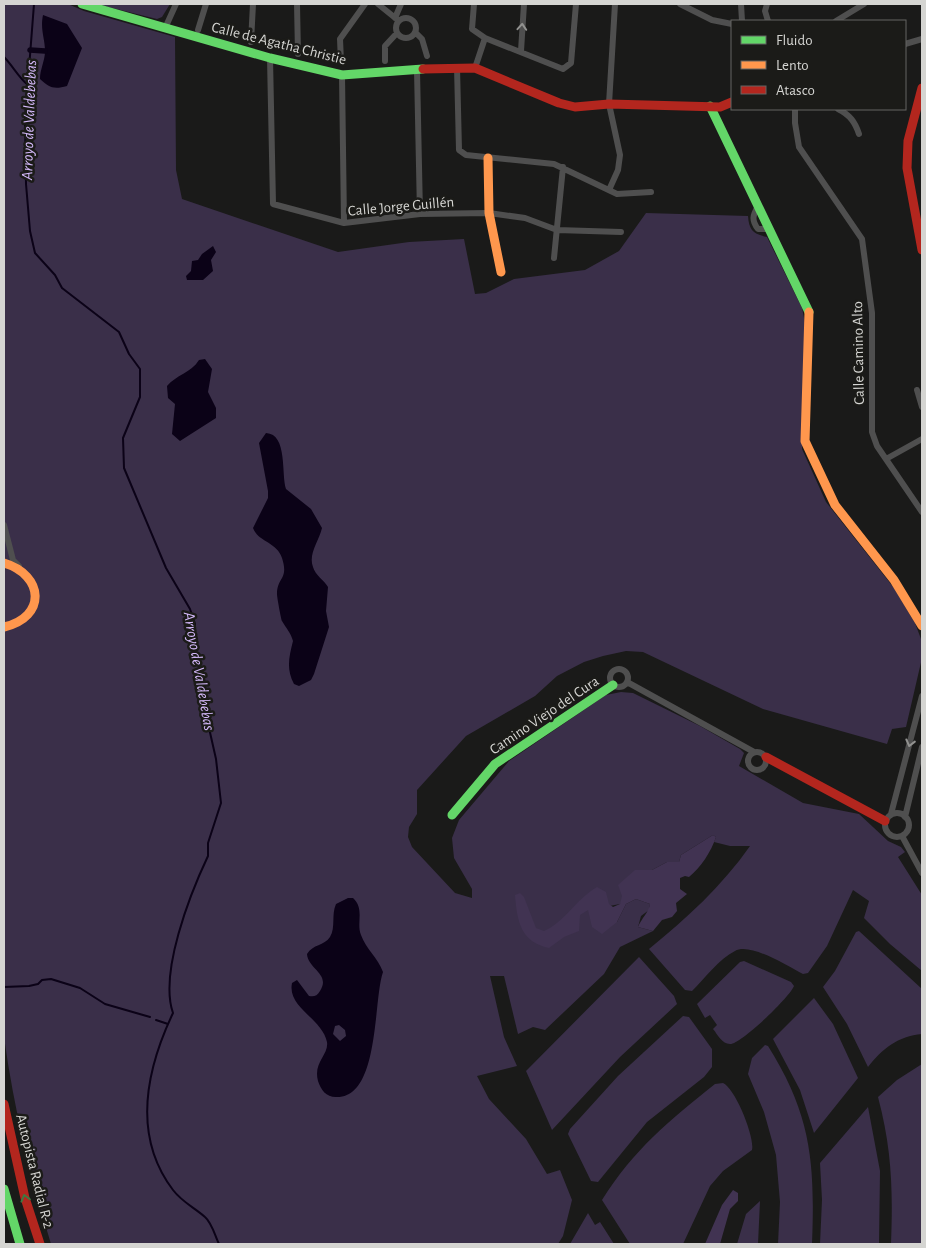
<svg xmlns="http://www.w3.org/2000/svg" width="926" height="1248" viewBox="0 0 926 1248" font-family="'Alegreya Sans',sans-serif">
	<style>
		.green { fill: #3a2f49 }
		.forest { fill: #413352 }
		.water { fill: #0b0217; fill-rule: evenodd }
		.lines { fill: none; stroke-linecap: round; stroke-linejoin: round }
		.stream { stroke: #0b0217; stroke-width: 2 }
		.canal { stroke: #0b0217; stroke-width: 5.5 }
		.street { stroke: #4f4f4f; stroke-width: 6 }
		.fast { stroke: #63d668; stroke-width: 9 }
		.slow { stroke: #ff974d; stroke-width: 9 }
		.jam { stroke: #b3261e; stroke-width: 9 }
		.oneway { stroke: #929290 }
		.oneway2 { stroke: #3f7840 }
		.labels { text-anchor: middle; stroke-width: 5; stroke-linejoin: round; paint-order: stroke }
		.street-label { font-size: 15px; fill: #d5d5d2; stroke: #1b1b18 }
		.water-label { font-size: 16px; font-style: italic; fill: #d4b9fa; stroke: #1b1b18 }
	</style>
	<rect width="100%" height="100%" fill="#1a1a19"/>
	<path class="green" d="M4 4H68L84 11 175 37 176 170 182 199 338 252 409 242 464 239 475 294 486 293 514 279 585 270 619 251 646 213 748 216C749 230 753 234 767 237L802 308 805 323 802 449 826 502 894 588 915 623 921 639 922 658 906 727 892 729 887 744 763 709 643 652 626 651 603 656 584 662 557 676 535 696 466 736 417 790V814L409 827 408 837 412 847 455 893 472 898V889L454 858 452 838 459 820 509 761 606 695 621 692 633 693 700 726 740 749 744 753 739 766 803 803 859 814 888 841 901 847 905 852 898 857 922 895V971L890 944 864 918 869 901 853 890 827 946 808 973 803 974C787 966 750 942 735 951 719 959 705 978 692 991L685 990 649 949C687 918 722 886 750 846H730L714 842 716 837 713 835 681 855 679 862H667L652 870 620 904 588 910 617 922 626 904 636 899 650 904 649 910 641 916 638 927 653 931 620 947 604 974 545 1030 533 1027 518 1034 504 976H490L504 1037 517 1066 477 1076 489 1099 526 1139 547 1174 560 1170 572 1200 563 1236 558 1244H51C30 1175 14 1109 4 1037Z
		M96 4H170L162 17 157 19Z
		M859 931 922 989V1034C898 1036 882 1049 868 1067L847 1024 823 987 835 971 856 932Z
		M639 957 674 996 677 1004 620 1057 552 1130 526 1071Z
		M744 961 791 982 794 986C790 997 740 1045 730 1044 722 1044 718 1035 713 1029L717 1025 710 1015 705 1018 697 1004 740 962Z
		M814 998 833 1024 858 1078 814 1133 800 1090 773 1039Z
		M683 1016 689 1017 712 1049V1067L704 1077 647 1122 598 1182 591 1181 568 1134 570 1129 618 1076Z
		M765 1045 768 1046C812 1116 815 1164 812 1244H778L780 1202 776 1155 764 1112 748 1074 752 1058Z
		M922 1064V1244H891C893 1190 892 1150 878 1097L897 1080Z
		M723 1083C735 1088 755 1137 752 1150L723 1171 710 1186 683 1244H630L602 1200C634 1149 669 1121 715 1084Z
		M868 1107 880 1171 879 1244H820L822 1200 820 1163Z
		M760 1201 758 1244H737L746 1214Z
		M588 1213 595 1225 600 1222 614 1244H570Z"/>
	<path class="forest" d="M713 835 716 837C711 852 701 867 689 877L685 876 680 878V889L687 894 676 903 677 911 672 917 662 920 653 931 638 927C641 919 649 912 650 904L636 899 626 904 617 922 602 934 592 927 588 910 580 915 579 931 564 937 549 948C521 942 517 922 515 895L520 893 524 897 536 928 544 931C564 923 575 900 597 887L606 892 609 904 613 907 620 904 622 896 618 885 635 870H652L667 862H679L681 855Z
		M733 1190 738 1193V1201L730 1209 720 1244H705L722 1205Z"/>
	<path class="water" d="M43 15 67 24 82 48 67 86C53 90 49 87 40 79 40 69 45 61 45 51 45 38 40 30 43 15Z
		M213 246 216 252 211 260 213 271 203 280H187L186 276 191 271 192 261 198 260 202 254Z
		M205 359 212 369 208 392 216 408V418L180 441 172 434 175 404 168 398 167 386C176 375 191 373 199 360Z
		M266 433C288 434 281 475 286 489L311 509 322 528C319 541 308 554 313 567 315 575 324 580 328 587L326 611 329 627 314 674 311 680 299 686 294 684C286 669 289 657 293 641 291 633 286 628 282 621 281 619 277 597 277 594 277 577 289 580 282 558 277 542 258 542 253 528L268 498V491L259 443Z
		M348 898H353C365 909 356 923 361 935 366 949 378 958 383 972 373 1000 380 1099 336 1097 326 1097 321 1090 318 1081 313 1062 329 1055 327 1042 322 1018 287 1008 292 983L297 980 309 996C314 997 317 996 320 991 331 974 308 969 307 954 313 944 324 946 330 937 336 927 331 915 336 904ZM339 1025 345 1030 346 1036 340 1041 333 1034 335 1026Z"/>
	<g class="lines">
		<path class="stream" d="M34 4 25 120 26 184 30 231 35 253 55 275 62 288 119 332 129 354 140 369V397L123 438 124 468 166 568 190 609 195 624V656L199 666 202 697 216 759 221 803 208 843V856C190 894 159 973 173 1013 146 1070 132 1136 173 1190 182 1202 195 1208 205 1217 212 1223 215 1236 219 1244
			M4 57C13 66 18 77 28 85
			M4 987 29 986 38 984 42 980 51 979 80 988 105 1004 150 1017
			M156 1020 168 1024"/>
		<path class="canal" d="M30 50 45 51"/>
		<path class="street" d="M297 4 298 54
			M378 4 399 21
			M474 4 472 29 485 38 563 69 571 63 576 4
			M680 4 712 20 732 24
			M741 4 742 21
			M767 4 765 11 768 21
			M395 18 401 4
			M396 28a10 10 0 1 1 20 0a10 10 0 1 1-20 0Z
			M836 21 864 4
			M166 26 176 4
			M198 30 206 4
			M415 32 422 39 427 56
			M251 42 253 4
			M905 44 922 39
			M521 51 524 4
			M270 58 273 204 344 223 420 214 489 213 525 218 557 230 621 232
			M385 61V46L397 33
			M341 62 340 39 365 4
			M457 67 459 150 466 155 554 164 617 194 651 192
			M475 68 485 38
			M417 70 420 214
			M342 75 344 223
			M795 109V123L799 147 862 239 872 313V432L877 446 922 512
			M838 109C850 115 855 122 859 134
			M609 190 618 170 620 155 609 104 615 4
			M758 206C753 215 751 220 758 229H769
			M554 258 563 167
			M917 390 922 407
			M886 459 922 439
			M4 525 13 560 19 566
			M610 678a9 9 0 1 1 18 0a9 9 0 1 1-18 0Z
			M627 682 754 752
			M748 761a9 9 0 1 1 18 0a9 9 0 1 1-18 0Z
			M885 825a12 12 0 1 1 24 0a12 12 0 1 1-24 0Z
			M891 814 922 696
			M905 817 922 747
			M902 836 922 873"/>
		<path class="fast" d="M82 4 270 58 342 75 423 69
			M710 106 809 312
			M452 815 495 764 613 685
			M4 1189 20 1244"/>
		<path class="slow" d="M488 158 489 213 501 272
			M809 312 805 441 835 505 894 580 922 626
			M4 563C44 575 47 617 4 627"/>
		<path class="jam" d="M423 69 475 68 559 103 575 107 609 104 720 107 732 102
			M922 88 908 141 907 168 922 250
			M766 757 885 821
			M4 1104 25 1198 40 1244"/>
	</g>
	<defs><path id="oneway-chevron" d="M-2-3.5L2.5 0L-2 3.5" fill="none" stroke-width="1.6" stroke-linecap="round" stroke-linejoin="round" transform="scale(1.25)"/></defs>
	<g class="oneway">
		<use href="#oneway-chevron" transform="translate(522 27) rotate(-86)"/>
		<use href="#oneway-chevron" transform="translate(910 743) rotate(104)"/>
	</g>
	<use class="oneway2" href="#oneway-chevron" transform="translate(25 1198) rotate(-105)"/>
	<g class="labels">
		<g class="street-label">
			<text transform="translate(279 43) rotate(14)" y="5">Calle de Agatha Christie</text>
			<text transform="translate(401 206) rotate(-5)" y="5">Calle Jorge Guillén</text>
			<text transform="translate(858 353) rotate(-91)" y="5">Calle Camino Alto</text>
			<text transform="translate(544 715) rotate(-34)" y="5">Camino Viejo del Cura</text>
			<text transform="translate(35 1171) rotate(76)" y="5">Autopista Radial R-2</text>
		</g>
		<g class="water-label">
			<text transform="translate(28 120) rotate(-88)" y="6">Arroyo de Valdebebas</text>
			<text transform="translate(200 671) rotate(80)" y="6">Arroyo de Valdebebas</text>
		</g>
	</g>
	<rect width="926" height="1248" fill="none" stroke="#d5d5d2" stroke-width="10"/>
	<rect x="731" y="20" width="175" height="90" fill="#1b1b18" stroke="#656562"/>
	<rect x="741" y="36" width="25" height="8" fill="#63d668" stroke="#656562"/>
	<text x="776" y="45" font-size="15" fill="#d5d5d2">Fluido</text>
	<rect x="741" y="61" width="25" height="8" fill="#ff974d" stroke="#656562"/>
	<text x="776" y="70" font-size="15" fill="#d5d5d2">Lento</text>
	<rect x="741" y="86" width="25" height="8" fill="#b3261e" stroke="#656562"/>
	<text x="776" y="95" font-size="15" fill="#d5d5d2">Atasco</text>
</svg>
